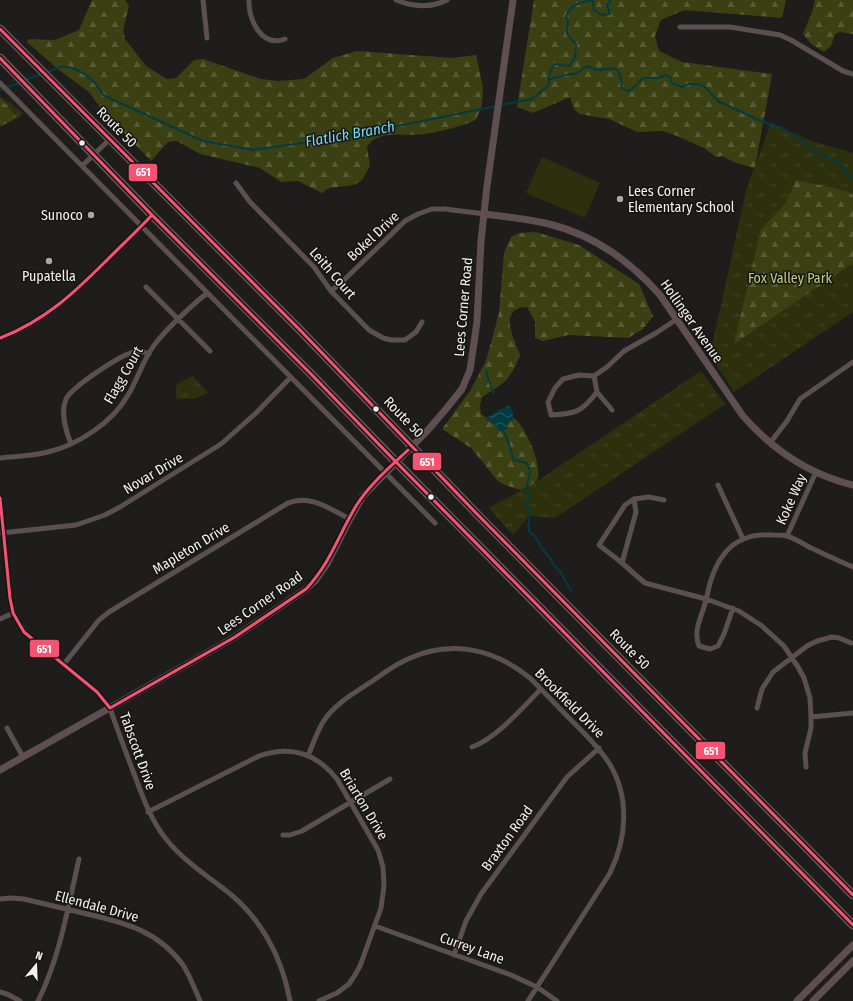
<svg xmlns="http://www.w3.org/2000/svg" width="853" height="1001" viewBox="0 0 853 1001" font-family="'Fira Sans Condensed',sans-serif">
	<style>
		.grass { fill: url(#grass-tufts) }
		.forest { fill: url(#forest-firs) }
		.garden { fill: #2c300c }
		.water { fill: url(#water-waves) }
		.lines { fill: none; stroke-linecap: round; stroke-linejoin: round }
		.stream { stroke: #033b44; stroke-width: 2 }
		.street { stroke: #5b4f50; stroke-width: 5 }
		.secondary { stroke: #5f4e52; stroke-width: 7 }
		.highway { stroke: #645255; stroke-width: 9 }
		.bus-1-casing { stroke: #161412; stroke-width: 6 }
		.bus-1 { stroke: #f65372; stroke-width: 3 }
		.bus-dot { fill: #f2f1ef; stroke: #161412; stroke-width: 1.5 }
		.poi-dot { fill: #a8a7a5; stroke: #161412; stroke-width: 1.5 }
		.labels { text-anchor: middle; stroke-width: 3; stroke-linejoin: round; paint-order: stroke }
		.street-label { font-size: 14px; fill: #f2f1ef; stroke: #161412 }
		.poi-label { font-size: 14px; fill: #f2f1ef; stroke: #161412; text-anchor: start }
		.park-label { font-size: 14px; fill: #c1cd7e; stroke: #161412 }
		.water-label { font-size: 15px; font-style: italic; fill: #72ddf2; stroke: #161412 }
		.line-badge { stroke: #161412; stroke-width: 1.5 }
		.badge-label { font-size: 11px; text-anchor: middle; font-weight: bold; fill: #fff }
	</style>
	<defs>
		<pattern id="grass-tufts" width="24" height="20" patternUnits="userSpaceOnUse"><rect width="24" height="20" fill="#2c300c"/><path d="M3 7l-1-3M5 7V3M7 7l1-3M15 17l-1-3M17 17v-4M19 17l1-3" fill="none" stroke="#414424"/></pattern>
		<pattern id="forest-firs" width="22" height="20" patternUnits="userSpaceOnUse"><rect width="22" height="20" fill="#3b4012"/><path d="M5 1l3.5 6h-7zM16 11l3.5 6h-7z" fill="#585c35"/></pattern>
		<pattern id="water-waves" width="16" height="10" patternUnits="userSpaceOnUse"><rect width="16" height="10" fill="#033b44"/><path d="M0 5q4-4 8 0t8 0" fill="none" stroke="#28585f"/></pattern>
	</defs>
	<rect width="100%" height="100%" fill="#1e1d1c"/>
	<path class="grass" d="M0 97 11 103 23 113 17 118 0 127Z
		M771 123 811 141 853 153V312L734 392 710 355 746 191Z
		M701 371 725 404 555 518 529 516 513 535 489 508 536 482Z
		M193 376 208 393 194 399H178L176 397V386L179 383Z"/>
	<path class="forest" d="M92 0H125L129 6 123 30 125 39 146 66 167 79 176 78 194 60 203 59 261 79 278 81 304 79 333 58 357 51 451 58 476 55 483 88 482 105 476 120C462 126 440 132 425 134 405 137 379 128 367 147L370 166 362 180 354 185 329 188 322 193 298 181 281 182 260 168 200 154 177 141 168 142 151 161 101 109 89 92 60 71 27 42 29 39 55 40 79 30Z
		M534 0H786L782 18 684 10 661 20 655 36 659 51 682 62 772 74 755 168 736 163 722 156 716 157 704 148 677 136 663 131 637 132 609 119 579 114 574 109 570 97 533 113 517 107Z
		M815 0H853V34L840 32 835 34 831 46 824 52 811 44 803 34 812 12Z
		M0 97 17 118 0 126Z
		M796 180 847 191 853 195V263L734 344 761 229 786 203Z
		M536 232 579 245 639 284 653 316 643 329 628 338 568 335 543 341 535 338V322L527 307C497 308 514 339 520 355 510 381 504 383 482 397L480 406 481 414C484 416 487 418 490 419 498 419 506 413 514 418 525 425 544 469 537 480 534 485 525 487 521 490L505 485 498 481 471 448 442 429 470 391 486 361 499 313 504 253 511 237 519 233Z"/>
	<path class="garden" d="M542 157 600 183 585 218 526 193Z"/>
	<path class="water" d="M509 406C512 409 514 415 513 420L508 422 507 430 499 431 495 424 487 421V418L500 409Z"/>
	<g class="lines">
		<path class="stream" d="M48 72C52 71 56 68 60 67 77 64 96 81 103 95L203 141 253 150 338 138 497 106
			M25 80 42 74
			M549 80C558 76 567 75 577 73 581 71 583 68 587 66 591 68 596 70 600 70 607 70 616 64 620 75 622 79 621 84 622 88L628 91 632 89 643 78H658L666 75 670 77 672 83 682 87 689 84H698L705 87 718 101 761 121 782 128 822 155 838 162 843 166 848 175 853 178
			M0 90 19 83
			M501 105 532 99 549 85C549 77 549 70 555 64L569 66 575 58 576 44C567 36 565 34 568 22L566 16C572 4 580 2 593 0L594 10 602 15 610 14 607 5 611 0
			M486 370 487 376 494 394
			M503 431C509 439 510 450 514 460L527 463 530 472 526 490 529 496 526 502 529 510
			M529 511C531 518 527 525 529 532L535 536 541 547 551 559V561L561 573 571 591"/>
		<path class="street" d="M203 0 207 38
			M249 0C248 19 261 48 285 39
			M396 0C413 7 431 8 447 0
			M680 27H730L780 35 791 40 843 71 853 74
			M0 83 435 523
			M82 166 110 139
			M236 183 250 202 314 267 331 291 369 330 383 338 391 340H405L416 332 422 322
			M146 287 210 351
			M331 291 343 281 405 221 418 214 432 209H445L485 214
			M0 338C42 324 73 294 104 263 120 247 137 231 152 215
			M594 376 597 392C582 412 575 414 551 415L548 402 555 388 563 379 579 375 594 376 607 367 624 351 656 333 677 319
			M597 392 612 410
			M770 443 787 421 800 399 853 362
			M71 444C66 431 60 413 66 399 72 387 120 355 134 352 140 350 144 352 149 354
			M0 458C16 456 33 456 48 452 78 445 113 422 128 395 138 379 143 359 155 344 170 325 189 308 207 293
			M718 485 743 539
			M0 498 10 598 12 608 16 619 28 636 97 692 110 708C117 729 125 750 133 771 142 795 150 819 166 839 182 859 203 873 224 889 260 916 282 956 290 1001
			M634 499 649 497 664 500
			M1 533 76 525 105 515 120 507 221 444 256 413 291 377
			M787 536 816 472
			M622 563 599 545 625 505 634 499 636 512 622 563 645 583 706 599 739 611 762 626 784 646 798 667 804 678 810 698 811 717V728L805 753 806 767
			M733 608 724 634 718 646 710 649 699 646C692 629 704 613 707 596 714 560 731 532 772 535 777 535 783 535 787 536 794 538 802 543 809 547 824 554 838 561 853 567
			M0 619 13 613
			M64 664 99 620 109 612 288 503C310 494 330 509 350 519
			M757 708 762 689 773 672 807 646 817 641 832 637 839 638 851 643
			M811 717 853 713
			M7 728 23 757
			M472 747C496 739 523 707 541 689
			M308 756C313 744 317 732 323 722 335 703 356 692 374 680 385 672 396 664 408 659 452 639 494 649 530 678 546 694 561 710 577 726 588 737 600 749 609 763 630 797 627 838 610 873L528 1001
			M148 812 259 756C291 745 316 753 337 779L378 850 383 867 384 886 381 908 360 966 355 975 349 984 337 993 319 1001
			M283 835H290L302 831 390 779
			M0 899 10 898 24 899C45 904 66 909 87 914 126 923 158 931 183 965 190 976 195 989 200 1001
			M375 926 511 975 537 987 557 1001
			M454 955 466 921 481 894 567 777 599 748
			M0 992 7 994 20 1001
			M38 1001C60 957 68 907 79 859"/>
		<path class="secondary" d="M485 214C506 217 528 219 549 224 594 235 630 261 660 295L743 416C773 450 808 474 853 485
			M0 770 235 637 306 589 315 581 327 564 350 519 363 496 428 430 446 409 462 389 470 370 477 322 481 241 487 186 513 0
			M797 1001 853 945
			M813 1001 853 961"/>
		<path class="highway" d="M0 29 299 329 478 515 853 895
			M0 58 152 215 312 375 396 462 853 925"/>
		<g class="bus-1-casing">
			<path id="bus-1" d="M0 29 299 329 478 515 853 895
				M0 58 152 215 312 375 396 462 853 925
				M0 338C45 321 75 292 108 259 123 244 138 230 152 215
				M0 498 10 598 13 613 24 632 97 692 110 708 235 637 306 589C331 562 338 536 356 506 370 484 390 467 408 450"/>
		</g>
		<use href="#bus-1" class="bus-1"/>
	</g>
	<g class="bus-dot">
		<circle cx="82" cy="143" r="3.5"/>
		<circle cx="376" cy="409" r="3.5"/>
		<circle cx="431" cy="497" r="3.5"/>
	</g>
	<g class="poi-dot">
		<circle cx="620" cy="199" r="4"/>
		<circle cx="91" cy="215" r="4"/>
		<circle cx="49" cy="261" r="4"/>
	</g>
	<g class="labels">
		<g class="street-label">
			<text transform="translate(117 127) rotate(45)" y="5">Route 50</text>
			<text transform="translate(373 236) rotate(-43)" y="5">Bokel Drive</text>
			<text transform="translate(333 273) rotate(49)" y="5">Leith Court</text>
			<text transform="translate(463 307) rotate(-85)" y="5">Lees Corner Road</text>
			<text transform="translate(692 321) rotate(55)" y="5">Hollinger Avenue</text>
			<text transform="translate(123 375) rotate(-60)" y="5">Flagg Court</text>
			<text transform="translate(404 417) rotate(46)" y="5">Route 50</text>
			<text transform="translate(153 473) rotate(-31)" y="5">Novar Drive</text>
			<text transform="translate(791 499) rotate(-66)" y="5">Koke Way</text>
			<text transform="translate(191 548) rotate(-31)" y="5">Mapleton Drive</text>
			<text transform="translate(260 603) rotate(-35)" y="5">Lees Corner Road</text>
			<text transform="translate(630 649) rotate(45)" y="5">Route 50</text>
			<text transform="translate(570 703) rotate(45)" y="5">Brookfield Drive</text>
			<text transform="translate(138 751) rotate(70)" y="5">Tabscott Drive</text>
			<text transform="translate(364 804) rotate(59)" y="5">Briarton Drive</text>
			<text transform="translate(507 838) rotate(-54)" y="5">Braxton Road</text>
			<text transform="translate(97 906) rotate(15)" y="5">Ellendale Drive</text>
			<text transform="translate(472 948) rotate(20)" y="5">Currey Lane</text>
		</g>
		<g class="poi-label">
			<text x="628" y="196">Lees Corner<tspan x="628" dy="16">Elementary School</tspan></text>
			<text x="83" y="220" text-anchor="end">Sunoco</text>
			<text x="49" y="281" text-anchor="middle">Pupatella</text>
		</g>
		<g class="park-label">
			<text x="790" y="283">Fox Valley Park</text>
		</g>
		<g class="water-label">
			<text transform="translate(350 134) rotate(-10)" y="5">Flatlick Branch</text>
		</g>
	</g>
	<g class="line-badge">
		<rect x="128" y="163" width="30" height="19" rx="4" fill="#f65372"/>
		<rect x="412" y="452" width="30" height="19" rx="4" fill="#f65372"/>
		<rect x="29" y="639" width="31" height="19" rx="4" fill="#f65372"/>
		<rect x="695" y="741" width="31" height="19" rx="4" fill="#f65372"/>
	</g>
	<g class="badge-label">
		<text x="143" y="176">651</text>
		<text x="427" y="466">651</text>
		<text x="44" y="653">651</text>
		<text x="711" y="755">651</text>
	</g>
	<g transform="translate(36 965) rotate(19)" stroke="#161412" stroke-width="3" paint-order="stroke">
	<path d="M0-3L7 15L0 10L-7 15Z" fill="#f2f1ef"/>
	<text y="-6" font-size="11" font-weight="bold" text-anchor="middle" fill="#f2f1ef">N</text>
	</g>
</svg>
